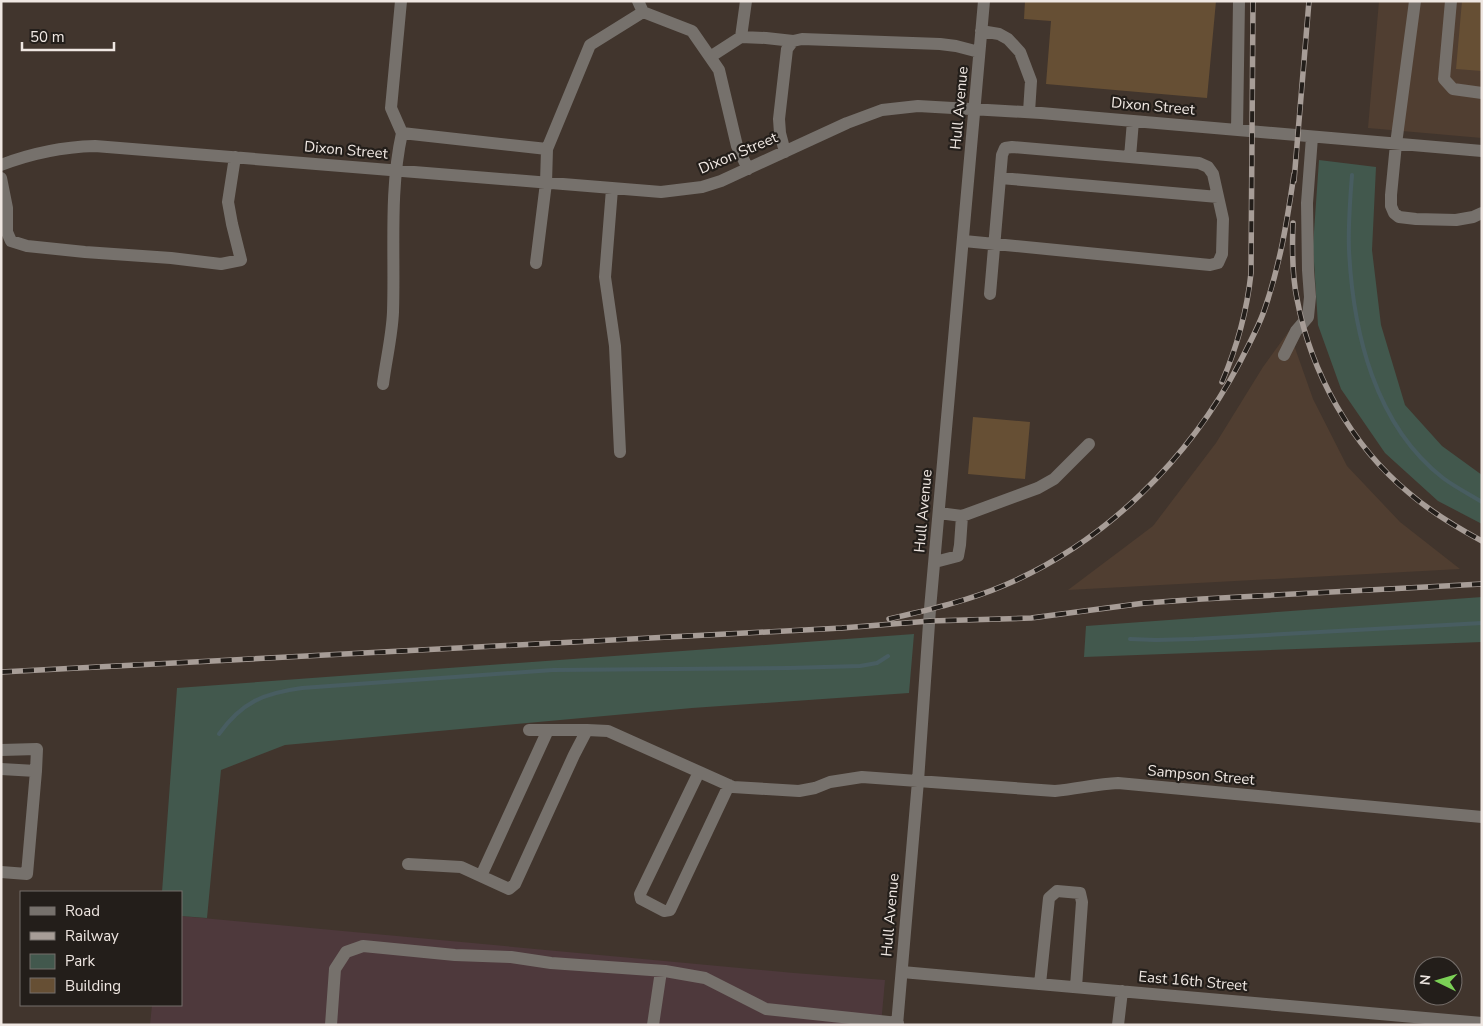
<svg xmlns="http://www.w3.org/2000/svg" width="1483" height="1026" viewBox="0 0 1483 1026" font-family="'Nunito Sans',sans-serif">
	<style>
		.commercial { fill: #4e393c }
		.built { fill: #503e31 }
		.green { fill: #42584d }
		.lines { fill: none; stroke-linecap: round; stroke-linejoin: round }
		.stream { stroke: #485d61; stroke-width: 4 }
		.building { fill: #664f34 }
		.minor { stroke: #76716c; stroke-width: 12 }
		.rail-casing { stroke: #a79d97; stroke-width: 5.5 }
		.rail { stroke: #231e1a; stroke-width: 4; stroke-dasharray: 11; stroke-linecap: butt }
		.labels { text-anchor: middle; stroke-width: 4.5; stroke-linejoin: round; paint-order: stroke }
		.street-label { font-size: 15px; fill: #efe7e2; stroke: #231e1a }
	</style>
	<rect width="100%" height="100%" fill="#41352d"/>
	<path class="commercial" d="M181 916 794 973 885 980 881 1025H150L152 1005H181Z"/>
	<path class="built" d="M1379 1H1482V138L1368 128Z
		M1289 331 1313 399 1347 466 1400 522 1460 569 1068 590 1153 526 1216 443 1263 367Z"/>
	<path class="green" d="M1319 160 1376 167 1372 250 1381 325 1405 405 1442 446 1482 475V524L1438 501 1385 453 1341 389 1318 325 1313 246Z
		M1482 597V642L1084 657 1086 626Z
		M914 634 909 693 692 708 285 745 221 770 207 918 181 916V892H162L177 688Z"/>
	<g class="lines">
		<path class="stream" d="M1352 175C1350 200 1348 225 1349 250 1353 333 1375 425 1443 478 1455 487 1469 494 1482 502
			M1130 639 1156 640 1194 639 1482 623
			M219 734C242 702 264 693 302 688L553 670 789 668 860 666 877 663 888 656"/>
	</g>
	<path class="building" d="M1025 1H1216L1207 98 1046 84 1051 21 1024 19Z
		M1462 1H1482V71L1456 69Z
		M973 417 1030 422 1025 479 968 474Z"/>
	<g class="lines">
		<path class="minor" d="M401 1 391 108 402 133 547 149 590 45 643 12 638 1
			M1415 1 1396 144 1391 195V206L1394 213 1399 217 1416 219 1456 220 1473 217 1482 213
			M1451 1 1444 79 1453 89 1482 93
			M643 12 692 31 719 70 737 146 748 169
			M981 31 999 34 1008 39 1020 52 1031 81 1029 112
			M741 37 746 1
			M710 57 741 37 766 38 793 41
			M1237 130 1239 1
			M785 152 780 133 779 119 787 49 793 41 802 39 940 44 956 46 979 52
			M1130 157 1133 121
			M1 165C32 153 62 147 95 146L661 192 702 187 721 181 847 123 882 110 918 106 1041 113 1482 151
			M1 178 7 208V232L11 241 27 246 85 252 171 258 221 264 241 260 232 224 228 202 235 157
			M1000 178 1218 197
			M612 189 605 277 615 346 620 452
			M964 241 995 244 1210 265 1218 263 1222 254 1223 219 1213 174 1208 167 1199 163 1012 147 1005 148 1002 155 990 294
			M536 263 546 183 547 149
			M1284 355 1296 331 1308 317 1310 297 1308 270 1307 203 1312 137
			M383 384C386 360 392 336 393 312 395 253 389 191 402 133
			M962 516 1038 488 1054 479 1089 444
			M935 562 958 556 960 545 962 516 939 513
			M529 730H587
			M1 750 37 749 36 771
			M1 769 36 771 27 874 1 872
			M699 772 640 894 641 899 664 911 670 910 729 785
			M408 864 461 867 509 889 515 884 574 755 587 730 608 731 733 787 799 791 815 788 830 782 862 777 1055 791C1077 789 1097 784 1118 783L1482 817
			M481 876 548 730
			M902 972 1482 1023
			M1040 984 1049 898 1057 891 1080 893 1082 902 1076 987
			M331 1025 335 969 346 952 363 946 455 955 511 957 551 963 665 971 705 978 766 1009 898 1023
			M653 1025 661 971
			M897 1025 918 781 930 609 984 1
			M1118 1025 1122 991"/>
		<g class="rail-casing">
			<path id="rail" d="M1294 181 1309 1
				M1293 223C1292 248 1292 275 1297 299 1311 373 1351 445 1409 493 1431 512 1456 527 1482 541
				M1222 382C1237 347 1247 311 1251 273L1253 1
				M889 619C928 610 968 601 1005 585 1106 542 1189 459 1240 362 1248 346 1258 328 1264 311 1280 265 1287 222 1294 174
				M1 672 842 628 930 621 1031 618 1145 603 1202 599 1482 584"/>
		</g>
		<use href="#rail" class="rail"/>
	</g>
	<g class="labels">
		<g class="street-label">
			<text transform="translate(1153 106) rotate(5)" y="5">Dixon Street</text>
			<text transform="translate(959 108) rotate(-85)" y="5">Hull Avenue</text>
			<text transform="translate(346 150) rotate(5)" y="5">Dixon Street</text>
			<text transform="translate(738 153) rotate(-23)" y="5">Dixon Street</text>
			<text transform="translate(923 511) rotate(-85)" y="5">Hull Avenue</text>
			<text transform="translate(1201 775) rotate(5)" y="5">Sampson Street</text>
			<text transform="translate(890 915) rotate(-85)" y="5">Hull Avenue</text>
			<text transform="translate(1193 981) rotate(5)" y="5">East 16th Street</text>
		</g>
	</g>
	<rect width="1483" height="1026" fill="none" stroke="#efe7e2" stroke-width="5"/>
	<rect x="20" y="891" width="162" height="115" fill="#231e1a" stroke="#756e6a"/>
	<rect x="30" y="907" width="25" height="8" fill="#76716c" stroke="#756e6a"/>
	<text x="65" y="916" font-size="15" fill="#efe7e2">Road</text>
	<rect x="30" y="932" width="25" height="8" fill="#a79d97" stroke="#756e6a"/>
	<text x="65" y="941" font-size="15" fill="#efe7e2">Railway</text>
	<rect x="30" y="954" width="25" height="15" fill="#42584d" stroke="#756e6a"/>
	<text x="65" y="966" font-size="15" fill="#efe7e2">Park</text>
	<rect x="30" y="978" width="25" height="15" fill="#664f34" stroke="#756e6a"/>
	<text x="65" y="991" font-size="15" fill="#efe7e2">Building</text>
	<g transform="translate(1438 981) rotate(275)"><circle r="24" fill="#231e1a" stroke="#756e6a"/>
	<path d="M0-4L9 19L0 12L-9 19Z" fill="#7bd156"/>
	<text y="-8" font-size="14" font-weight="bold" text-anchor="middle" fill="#efe7e2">N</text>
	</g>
	<path d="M22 42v8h92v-8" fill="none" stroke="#efe7e2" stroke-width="2.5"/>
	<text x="30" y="42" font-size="15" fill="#efe7e2" stroke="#231e1a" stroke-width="4" paint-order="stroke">50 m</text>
</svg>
